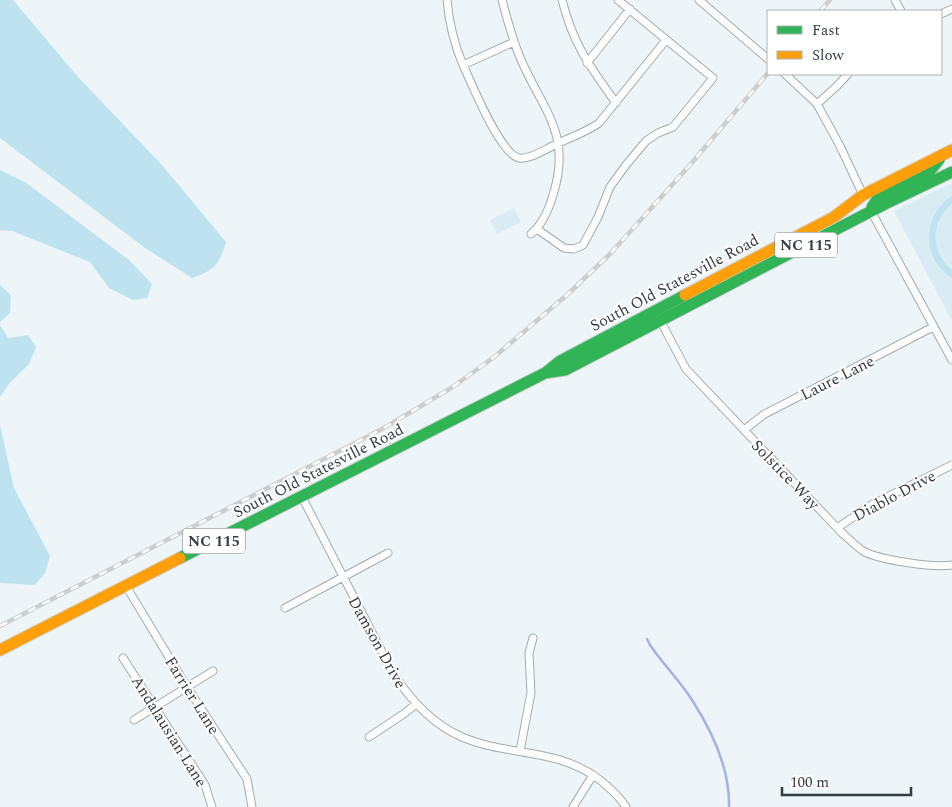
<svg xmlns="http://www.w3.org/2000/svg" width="952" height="807" viewBox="0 0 952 807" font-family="Spectral,serif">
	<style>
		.built { fill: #daecf3 }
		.green { fill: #bee2f0 }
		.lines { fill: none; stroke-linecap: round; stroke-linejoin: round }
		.stream { stroke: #a4b2e7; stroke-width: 2.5 }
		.street-casing { stroke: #a3abae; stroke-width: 9 }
		.fast-casing { stroke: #ccd0d3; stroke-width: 13 }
		.slow-casing { stroke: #ccd0d3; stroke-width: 13 }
		.street { stroke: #fcfefe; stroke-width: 7 }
		.fast { stroke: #30b455; stroke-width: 11 }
		.slow { stroke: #ff9f0a; stroke-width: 11 }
		.rail-casing { stroke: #cccece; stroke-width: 4.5 }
		.rail { stroke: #fff; stroke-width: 2.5; stroke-dasharray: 8; stroke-linecap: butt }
		.labels { text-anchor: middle; stroke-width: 4; stroke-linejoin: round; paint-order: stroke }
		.shield { fill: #fff; stroke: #707679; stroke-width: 1 }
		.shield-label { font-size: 15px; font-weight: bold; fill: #333c40 }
		.street-label { font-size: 16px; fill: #333c40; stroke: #fff }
	</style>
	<rect width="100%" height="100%" fill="#edf5f8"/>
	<path class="built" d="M952 183V321L894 211Z
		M514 208 521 222 497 234 490 220Z"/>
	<path class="green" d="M0 0H13L78 77 162 165 226 242C219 265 215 270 192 278L145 248 0 138Z
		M0 170 25 182 129 260 152 284 147 298 133 300 109 288 90 262 12 231 0 230Z
		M952 196V204C930 222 930 252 952 270V278C921 259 922 215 952 196Z
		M0 285 11 295 10 313 0 322Z
		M0 325 8 338 28 335 36 347 29 364 8 385 0 397Z
		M0 425 14 488 50 556 45 573 35 585 0 583Z"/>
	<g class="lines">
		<path class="stream" d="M647 639 650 645C663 664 680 681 692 700 712 731 730 770 729 807"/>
		<g class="street-casing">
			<path id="street" d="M447 0C449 22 454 44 463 65 472 84 500 154 519 158 530 160 545 149 555 145 570 137 585 133 599 123L666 40
				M502 0C507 19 512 37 519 55 541 109 573 132 553 195 549 209 543 224 531 234
				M562 0C573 44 590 67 616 103
				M699 0 768 59
				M895 0 901 11
				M941 14 952 9
				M587 63 630 9
				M463 65 514 42
				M785 74 817 104 840 146 863 195
				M817 104 837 86 848 74
				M871 211 952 360
				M537 229 564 248 574 249 583 245 598 217 610 187 626 165 646 141 658 133 673 127 713 78 618 0
				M660 320 686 369 842 533C849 539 856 546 863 551 879 560 934 568 952 565
				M744 430 763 415 933 327
				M302 497 393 673C411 701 432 724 462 737 509 757 557 747 600 780 610 788 619 796 626 807
				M837 528 873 504 952 465
				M126 586 187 687 247 779 252 807
				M285 608 388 553
				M123 658 205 785 212 807
				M134 720 213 671
				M369 737 405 713 416 704
				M520 751 531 693 529 653 533 638
				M573 807 593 775"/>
		</g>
		<g class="fast-casing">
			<path id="fast" d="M872 207 878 198 930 171 939 160
				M545 373 565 370 885 204 952 172
				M180 558 545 373 560 361 685 295"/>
		</g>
		<g class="slow-casing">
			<path id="slow" d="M685 295 834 217 863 195 952 150
				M0 650 180 558"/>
		</g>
		<use href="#street" class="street"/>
		<use href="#fast" class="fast"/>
		<use href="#slow" class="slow"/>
		<g class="rail-casing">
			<path id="rail" d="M820 11 830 0
				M0 626 384 428 451 388 493 358 568 294 610 254 690 165 768 73"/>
		</g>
		<use href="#rail" class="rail"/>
	</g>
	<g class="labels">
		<g class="shield">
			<rect x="775" y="232.5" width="62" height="25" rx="4"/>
			<rect x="183" y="528.5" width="62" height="25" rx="4"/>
		</g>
		<g class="shield-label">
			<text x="806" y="250">NC 115</text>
			<text x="214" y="546">NC 115</text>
		</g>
		<g class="street-label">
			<text transform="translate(674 282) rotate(-28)" y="6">South Old Statesville Road</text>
			<text transform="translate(837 377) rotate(-27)" y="6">Laure Lane</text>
			<text transform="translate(318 470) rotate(-27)" y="6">South Old Statesville Road</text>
			<text transform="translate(786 474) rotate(46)" y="6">Solstice Way</text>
			<text transform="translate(894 495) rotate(-28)" y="6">Diablo Drive</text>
			<text transform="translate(378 642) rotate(61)" y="6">Damson Drive</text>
			<text transform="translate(193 695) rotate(58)" y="6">Farrier Lane</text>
			<text transform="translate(170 731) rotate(58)" y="6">Andalausian Lane</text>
		</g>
	</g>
	<rect x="767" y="10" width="175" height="65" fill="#ffffff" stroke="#adb1b3"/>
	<rect x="777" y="26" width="25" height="8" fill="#30b455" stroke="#adb1b3"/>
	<text x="812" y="35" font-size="15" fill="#333c40">Fast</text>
	<rect x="777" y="51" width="25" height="8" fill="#ff9f0a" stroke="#adb1b3"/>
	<text x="812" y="60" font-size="15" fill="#333c40">Slow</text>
	<path d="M782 787v8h129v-8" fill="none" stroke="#333c40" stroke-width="2.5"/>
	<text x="790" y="787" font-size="15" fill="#333c40" stroke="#ffffff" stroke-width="4" paint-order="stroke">100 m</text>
</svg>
